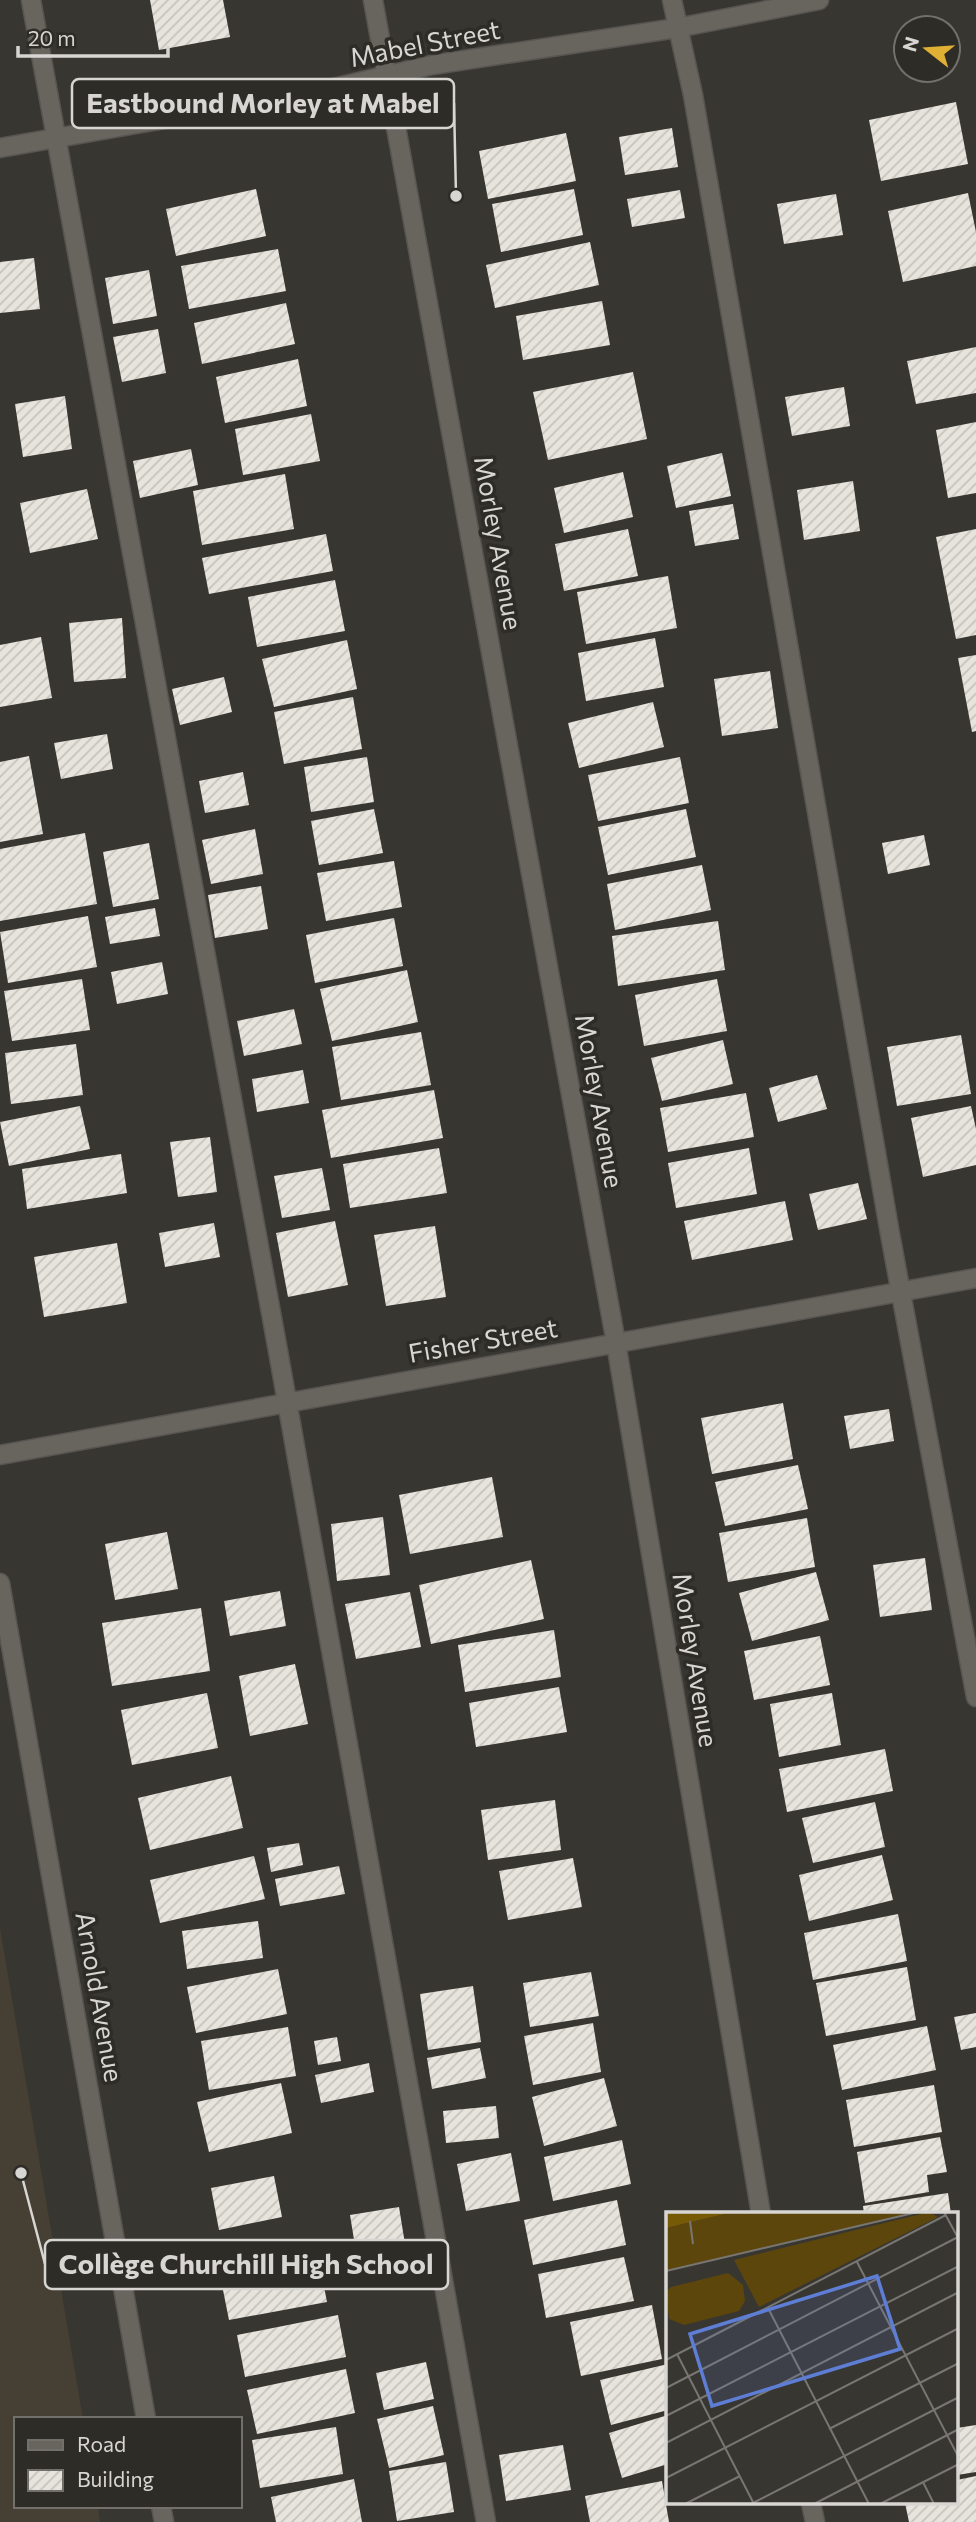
<svg xmlns="http://www.w3.org/2000/svg" width="976" height="2522" viewBox="0 0 976 2522" font-family="Commissioner,sans-serif">
	<style>
		.built { fill: #453f34 }
		.building { fill: url(#building-hatch) }
		.lines { fill: none; stroke-linecap: round; stroke-linejoin: round }
		.service-casing { stroke: #575451; stroke-width: 21 }
		.minor-casing { stroke: #575451; stroke-width: 21 }
		.service { stroke: #68655f; stroke-width: 18 }
		.minor { stroke: #68655f; stroke-width: 18 }
		.labels { text-anchor: middle; stroke-width: 7; stroke-linejoin: round; paint-order: stroke }
		.street-label { font-size: 26px; fill: #d8d6d3; stroke: #2e2c27 }
		.inset-road { fill: none; stroke: #787672; stroke-width: 2 }
		.view { fill: #5e7ed6; fill-opacity: 0.15; stroke: #5e7ed6; stroke-width: 3.5 }
		.inset-edge { fill: none; stroke: #d8d6d3; stroke-width: 3.5 }
		.leader { fill: none; stroke: #d8d6d3; stroke-width: 2.5 }
		.callout-dot { fill: #d8d6d3; stroke: #2e2c27; stroke-width: 2.5 }
		.callout { fill: #2e2c27; stroke: #d8d6d3; stroke-width: 2.5 }
		.callout-label { font-size: 28px; text-anchor: middle; font-weight: bold; fill: #d8d6d3 }
	</style>
	<defs>
		<pattern id="building-hatch" width="6" height="6" patternUnits="userSpaceOnUse" patternTransform="scale(1.75)"><rect width="6" height="6" fill="#e7e4dd"/><path d="M-1 1l2-2M0 6l6-6M5 7l2-2" fill="none" stroke="#c6c3bd"/></pattern>
	</defs>
	<rect width="100%" height="100%" fill="#383631"/>
	<path class="built" d="M0 1928 83 2419H16V2506H98L100 2522H0Z"/>
	<path class="building" d="M150 0H223L230 37 159 50Z
		M956 102 968 164 881 181 869 120Z
		M672 128 678 167 625 175 619 137Z
		M566 133 576 181 488 199 479 151Z
		M256 189 266 236 176 256 166 209Z
		M574 189 583 235 501 252 492 204Z
		M680 190 685 218 632 227 627 199Z
		M968 193 976 232V266L903 282 888 211Z
		M836 194 843 235 784 244 777 204Z
		M590 242 599 285 495 308 486 265Z
		M278 249 286 291 189 309 181 266Z
		M34 258 40 309 0 313V262Z
		M149 270 157 316 113 324 105 278Z
		M602 301 610 345 523 360 516 316Z
		M286 303 295 344 202 364 194 323Z
		M158 329 166 373 122 382 113 337Z
		M976 347V393L916 404 907 361Z
		M298 359 307 406 225 423 216 377Z
		M633 372 647 439 548 460 533 392Z
		M844 387 850 426 792 436 785 397Z
		M65 396 72 449 23 457 15 404Z
		M311 414 320 461 243 475 235 429Z
		M976 422V493L948 498 936 430Z
		M191 449 198 485 140 498 133 461Z
		M722 453 731 496 676 508 667 466Z
		M623 472 633 517 564 533 554 488Z
		M285 474 294 529 202 545 193 491Z
		M853 481 860 531 804 540 797 490Z
		M87 489 98 539 30 553 20 503Z
		M733 504 739 539 695 546 689 511Z
		M628 529 638 576 564 591 555 544Z
		M976 529V635L956 639 936 537Z
		M326 534 333 571 209 594 202 558Z
		M668 576 677 628 586 644 577 592Z
		M335 580 345 631 257 647 248 597Z
		M122 618 126 678 74 682 69 623Z
		M41 637 52 698 0 707V645Z
		M655 638 664 687 586 701 578 653Z
		M347 640 357 689 274 707 262 659Z
		M976 655V731L972 732 958 658Z
		M770 671 778 728 722 736 714 679Z
		M224 677 232 712 180 725 172 689Z
		M353 697 362 749 284 764 274 712Z
		M653 702 664 747 579 768 568 723Z
		M107 734 113 769 61 779 54 743Z
		M29 756 43 834 0 842V762Z
		M367 757 374 802 311 812 304 767Z
		M680 757 689 803 598 821 588 775Z
		M243 772 249 805 205 813 199 781Z
		M374 809 383 853 319 865 311 821Z
		M686 809 696 857 608 875 598 827Z
		M255 829 263 874 211 884 202 840Z
		M85 833 97 904 0 921V849Z
		M924 835 930 865 888 874 882 843Z
		M149 843 159 899 113 907 103 852Z
		M394 861 402 907 326 921 317 873Z
		M702 865 711 910 615 930 607 884Z
		M261 886 268 929 215 938 208 895Z
		M155 908 160 936 110 944 105 917Z
		M88 916 97 967 8 983 0 932Z
		M394 918 403 966 315 983 306 935Z
		M718 921 725 970 618 986 612 936Z
		M162 962 168 994 117 1004 111 972Z
		M407 970 418 1022 332 1041 320 989Z
		M82 979 90 1030 12 1041 4 991Z
		M717 979 727 1031 644 1046 635 995Z
		M294 1009 302 1044 244 1056 237 1021Z
		M421 1032 431 1085 341 1100 332 1047Z
		M961 1035 971 1094 897 1106 887 1047Z
		M723 1040 733 1084 662 1101 651 1058Z
		M76 1044 83 1095 11 1104 5 1053Z
		M303 1070 309 1103 257 1112 252 1079Z
		M817 1075 827 1109 778 1122 769 1088Z
		M434 1090 443 1138 331 1158 322 1110Z
		M746 1093 754 1137 668 1152 660 1108Z
		M80 1106 90 1149 9 1166 0 1122Z
		M971 1106 976 1129V1165L923 1177 911 1118Z
		M210 1137 217 1192 178 1197 170 1142Z
		M439 1148 447 1193 350 1208 343 1164Z
		M749 1148 757 1194 676 1208 668 1163Z
		M121 1154 127 1193 27 1209 22 1169Z
		M322 1168 330 1210 282 1218 274 1176Z
		M858 1183 867 1219 818 1230 809 1194Z
		M785 1201 793 1240 692 1260 684 1221Z
		M335 1221 348 1285 288 1297 276 1233Z
		M214 1223 220 1257 165 1267 159 1233Z
		M435 1226 446 1297 386 1306 374 1235Z
		M117 1243 127 1303 44 1317 34 1257Z
		M783 1403 793 1459 712 1474 701 1418Z
		M889 1409 894 1441 850 1449 844 1416Z
		M798 1465 808 1509 725 1526 715 1482Z
		M492 1477 503 1537 410 1554 399 1495Z
		M383 1517 390 1575 337 1581 331 1524Z
		M807 1518 815 1567 728 1582 719 1533Z
		M167 1532 178 1589 115 1600 105 1544Z
		M925 1558 932 1610 880 1617 873 1565Z
		M531 1560 544 1619 431 1644 419 1585Z
		M816 1572 829 1620 752 1641 739 1593Z
		M280 1591 286 1626 230 1636 224 1601Z
		M410 1592 421 1647 356 1659 345 1604Z
		M201 1608 210 1671 112 1686 102 1623Z
		M554 1630 561 1677 465 1692 458 1645Z
		M820 1636 830 1685 754 1700 744 1651Z
		M295 1664 308 1724 250 1736 239 1676Z
		M559 1687 567 1732 476 1747 469 1703Z
		M207 1693 218 1748 132 1765 121 1710Z
		M832 1693 841 1745 779 1757 770 1704Z
		M885 1749 893 1791 787 1812 779 1769Z
		M231 1776 243 1828 150 1850 138 1798Z
		M555 1800 561 1850 488 1860 481 1810Z
		M875 1802 885 1847 813 1863 802 1818Z
		M299 1843 303 1865 271 1872 267 1848Z
		M882 1855 893 1900 809 1921 799 1875Z
		M254 1856 265 1899 160 1923 150 1880Z
		M573 1858 582 1907 508 1920 499 1871Z
		M339 1866 345 1894 280 1906 275 1879Z
		M898 1914 907 1961 813 1980 804 1933Z
		M258 1921 263 1958 187 1969 182 1931Z
		M907 1967 916 2020 826 2036 816 1983Z
		M278 1969 287 2014 196 2033 187 1987Z
		M591 1972 599 2016 530 2027 523 1983Z
		M473 1986 481 2042 428 2050 420 1994Z
		M976 2013V2047L961 2050 954 2017Z
		M593 2023 601 2072 533 2085 524 2036Z
		M927 2026 936 2070 842 2090 833 2045Z
		M288 2027 296 2076 209 2090 201 2041Z
		M337 2037 341 2061 318 2065 314 2041Z
		M480 2048 486 2078 432 2089 427 2058Z
		M369 2063 374 2092 321 2103 315 2075Z
		M604 2078 617 2126 544 2146 532 2097Z
		M281 2083 292 2133 209 2152 197 2102Z
		M934 2085 942 2132 854 2147 846 2100Z
		M496 2106 499 2138 446 2143 443 2111Z
		M940 2137 947 2172 927 2175 929 2192 865 2203 857 2152Z
		M622 2140 631 2184 553 2201 544 2157Z
		M511 2153 520 2201 466 2211 457 2164Z
		M274 2176 282 2217 219 2230 211 2188Z
		M948 2193 951 2214H864L863 2206Z
		M617 2200 626 2245 533 2265 524 2220Z
		M399 2207 405 2244 356 2252 350 2215Z
		M317 2251 327 2302 229 2320 219 2270Z
		M624 2257 634 2301 546 2318 538 2274Z
		M652 2305 662 2359 581 2376 570 2322Z
		M338 2315 346 2357 245 2377 237 2335Z
		M426 2362 434 2399 384 2410 376 2373Z
		M668 2364V2410L611 2425 600 2380Z
		M346 2369 355 2413 257 2434 247 2390Z
		M433 2406 444 2455 389 2468 377 2419Z
		M668 2415V2464L622 2478 609 2433Z
		M976 2425V2472L957 2475V2428Z
		M336 2427 343 2474 260 2488 252 2440Z
		M563 2445 571 2490 506 2501 499 2455Z
		M446 2462 454 2512 397 2521 389 2471Z
		M976 2476V2522H909L905 2503H957V2480Z
		M354 2479 362 2522H276L271 2497Z
		M662 2481 669 2522H590L585 2496Z"/>
	<g class="lines">
		<g class="service-casing">
			<path id="service" d="M31 0 278 1351 486 2522
				M672 0 693 95 890 1234 976 1697"/>
		</g>
		<g class="minor-casing">
			<path id="minor" d="M373 0 616 1343 761 2214
				M0 148 312 93 432 65 677 28 819 0
				M0 1455 976 1278
				M0 1583 146 2419
				M811 2503 815 2522
				M161 2506 164 2522"/>
		</g>
		<use href="#service" class="service"/>
		<use href="#minor" class="minor"/>
	</g>
	<g class="labels">
		<g class="street-label">
			<text transform="translate(425 44) rotate(-11)" y="9">Mabel Street</text>
			<text transform="translate(498 543) rotate(80)" y="9">Morley Avenue</text>
			<text transform="translate(599 1101) rotate(80)" y="9">Morley Avenue</text>
			<text transform="translate(483 1341) rotate(-10)" y="9">Fisher Street</text>
			<text transform="translate(695 1660) rotate(81)" y="9">Morley Avenue</text>
			<text transform="translate(99 1997) rotate(80)" y="9">Arnold Avenue</text>
		</g>
	</g>
	<g transform="translate(666 2212)">
		<rect width="292" height="292" fill="#383631"/>
		<path d="M62 61 77 73 79 89 73 99 18 113 3 107 0 80 5 75Z" fill="#5c460c"/>
		<path d="M67 0H252L0 59V16ZM263 0 272 5 93 95 68 48Z" fill="#5c460c"/>
		<path d="M0 0H67L0 16Z" fill="#775a06"/>
		<path class="inset-road" d="M278 0 291 24M24 9 27 32M191 50 293 246M0 59 252 0M102 96 203 292M11 142 88 292M0 148 280 3M0 176 292 25M0 204 293 54M163 217 293 151M0 231 293 80M0 266 293 116M257 270 268 292M19 292 74 264M85 292 293 185M148 292 293 217M214 292 293 252"/>
		<path class="view" d="M211 64 234 137 46 194 24 122Z"/>
		<rect width="292" height="292" class="inset-edge"/>
	</g>
	<path class="leader" d="M456 196L454 103M21 2173L45 2264"/>
	<g class="callout-dot">
		<circle cx="456" cy="196" r="7"/>
		<circle cx="21" cy="2173" r="7"/>
	</g>
	<g class="callout">
		<rect x="72" y="79" width="382" height="49" rx="7"/>
		<rect x="45" y="2240" width="403" height="49" rx="7"/>
	</g>
	<g class="callout-label">
		<text x="263" y="113">Eastbound Morley at Mabel</text>
		<text x="246" y="2274">Collège Churchill High School</text>
	</g>
	<rect x="14" y="2417" width="228" height="91" fill="#2e2c27" stroke="#72706c" stroke-width="2"/>
	<rect x="28" y="2440" width="35" height="10" fill="#68655f" stroke="#72706c" stroke-width="2"/>
	<text x="77" y="2452" font-size="21" fill="#d8d6d3">Road</text>
	<rect x="28" y="2470" width="35" height="21" fill="url(#building-hatch)" stroke="#72706c" stroke-width="2"/>
	<text x="77" y="2487" font-size="21" fill="#d8d6d3">Building</text>
	<g transform="translate(927 49) rotate(287)"><circle r="33" fill="#2e2c27" stroke="#72706c" stroke-width="2"/>
	<path d="M0-5L12 26L0 18L-12 26Z" fill="#e0b034"/>
	<text y="-10" font-size="19" font-weight="bold" text-anchor="middle" fill="#d8d6d3">N</text>
	</g>
	<path d="M18 46v10h150v-10" fill="none" stroke="#d8d6d3" stroke-width="3.5"/>
	<text x="28" y="46" font-size="21" fill="#d8d6d3" stroke="#2e2c27" stroke-width="5" paint-order="stroke">20 m</text>
</svg>
